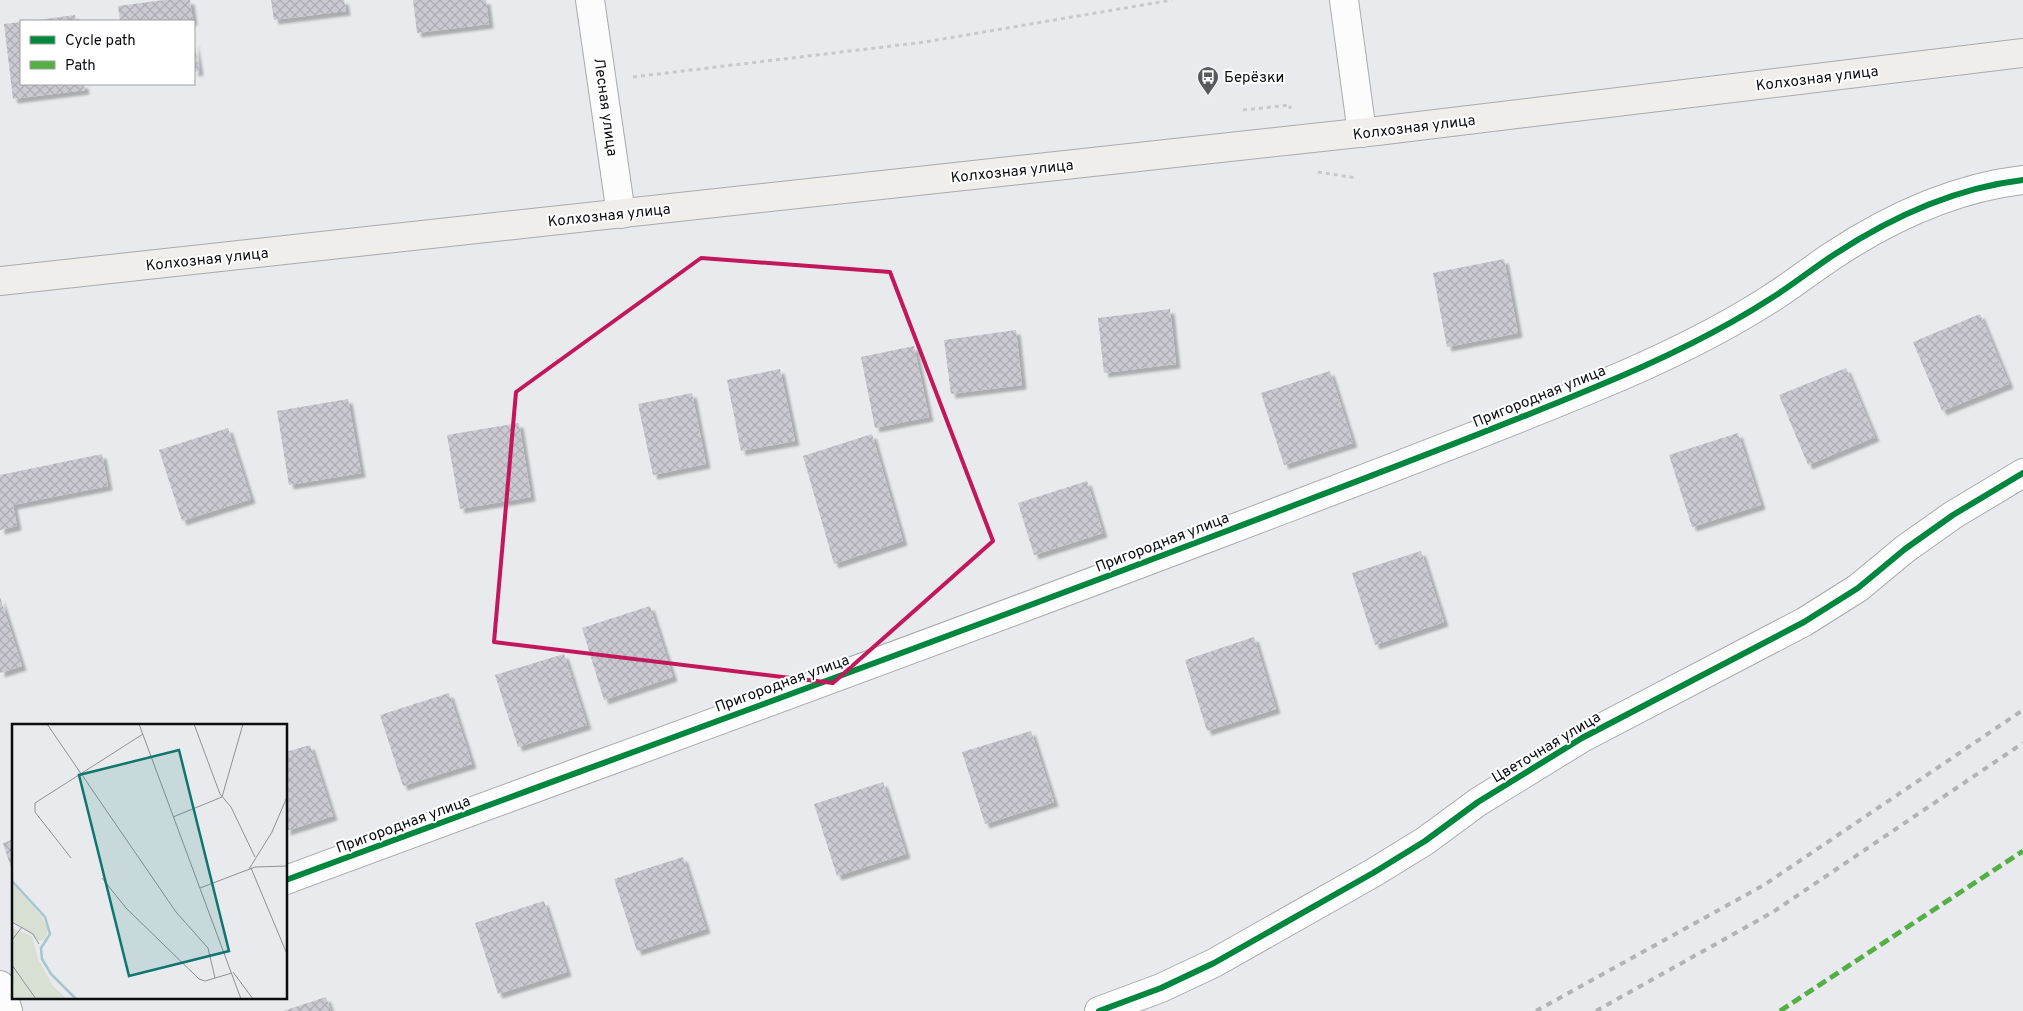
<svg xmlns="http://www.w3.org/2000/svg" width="2023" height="1011" viewBox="0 0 2023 1011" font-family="Overpass,sans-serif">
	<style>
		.building { fill: url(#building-cross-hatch); filter: url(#shadow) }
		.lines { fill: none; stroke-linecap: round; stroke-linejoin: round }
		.street-casing { stroke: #a8aaad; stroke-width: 30 }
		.secondary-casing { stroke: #a8aaad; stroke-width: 30 }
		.path { stroke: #c9c9ca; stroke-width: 3; stroke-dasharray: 4 4; stroke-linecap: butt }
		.street { stroke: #fcfcfc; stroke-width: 28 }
		.secondary { stroke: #f0eeea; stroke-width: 28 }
		.rail { stroke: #b2b3b4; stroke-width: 4; stroke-dasharray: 6 6; stroke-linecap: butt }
		.quiet { stroke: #54b044; stroke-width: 5; stroke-dasharray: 10 5; stroke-linecap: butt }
		.cycleway-casing { stroke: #fff; stroke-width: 9 }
		.cycleway { stroke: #00873e; stroke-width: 6 }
		.marked { fill: none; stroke: #c2185b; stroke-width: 4; stroke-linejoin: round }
		.labels { text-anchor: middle; stroke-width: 4; stroke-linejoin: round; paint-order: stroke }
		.poi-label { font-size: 15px; fill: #0a0c0f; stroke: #fff; text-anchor: start }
		.street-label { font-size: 15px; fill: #0a0c0f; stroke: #fff }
		.inset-river { fill: none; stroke: #a6c7ce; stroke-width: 2.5 }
		.inset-road { fill: none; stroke: #8f9195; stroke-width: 1 }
		.view { fill: #0f766e; fill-opacity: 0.15; stroke: #0f766e; stroke-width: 2.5 }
		.inset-edge { fill: none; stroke: #0a0c0f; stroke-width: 2.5 }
	</style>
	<defs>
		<pattern id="building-cross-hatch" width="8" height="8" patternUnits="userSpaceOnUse" patternTransform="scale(1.25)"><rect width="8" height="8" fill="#cbcad2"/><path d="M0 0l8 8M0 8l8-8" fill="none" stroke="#adacb3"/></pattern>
		<filter id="shadow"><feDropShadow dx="4.5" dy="4.5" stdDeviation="1" flood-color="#0004"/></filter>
	</defs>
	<rect width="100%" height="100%" fill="#e8eaee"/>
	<path class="building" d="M164 0H190L193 21H120L118 6Z
		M271 0H344L346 11 274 20Z
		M413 0H486L489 24 417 33Z
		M75 15 76 21H38V20Z
		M21 22V84H84L85 90 13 99 4 24Z
		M194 40 199 71 194 72Z
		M1504 259 1518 333 1447 347 1433 273Z
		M1170 309 1176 364 1104 373 1098 318Z
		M1980 314 2009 384 1942 411 1913 342Z
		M1016 330 1022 385 951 394 944 340Z
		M914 346 929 417 875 428 861 357Z
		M1846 368 1875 437 1808 465 1779 395Z
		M780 369 795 441 741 451 727 380Z
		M1330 371 1353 443 1284 465 1261 393Z
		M692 393 706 464 653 475 638 404Z
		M348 399 361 473 289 485 277 411Z
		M519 423 531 497 460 509 447 435Z
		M228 428 251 499 182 521 159 450Z
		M1738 433 1761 505 1692 527 1669 455Z
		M872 434 903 541 834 564 803 456Z
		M102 454 108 486 13 505 17 526 0 530V475Z
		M1087 481 1103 533 1034 555 1018 503Z
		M1421 551 1444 622 1375 645 1352 573Z
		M0 597 22 666 0 673Z
		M650 606 673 677 604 700 582 628Z
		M1254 637 1276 709 1207 731 1185 660Z
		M564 654 587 725 518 747 495 675Z
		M449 693 472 764 403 786 380 715Z
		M1031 731 1054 802 985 824 962 752Z
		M310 745 333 816 286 831V752Z
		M883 782 906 854 837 876 814 804Z
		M14 839V874H13L3 843Z
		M683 857 706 929 637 951 614 879Z
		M544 901 567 972 498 994 475 923Z
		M326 997 331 1011H283Z"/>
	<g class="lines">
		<g class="street-casing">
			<path id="street" d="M590 0 621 214
				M1344 0 1362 133
				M286 880C599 764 912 651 1224 532 1347 485 1471 439 1593 388 1654 363 1714 335 1770 299 1791 286 1811 270 1832 256 1888 219 1955 188 2023 180
				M0 985 8 1011
				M1099 1011 1161 988 1214 963 1373 873 1425 841 1478 802 1582 738 1804 622 1858 588 1905 549 1953 515 2023 473"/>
		</g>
		<g class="secondary-casing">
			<path id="secondary" d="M0 281 1377 131 2023 53"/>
		</g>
		<path class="path" d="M633 77 925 42 1172 0
			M1243 110 1290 105V109
			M1318 172 1357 178"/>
		<use href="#street" class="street"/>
		<use href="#secondary" class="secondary"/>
		<path class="rail" d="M1536 1011 1764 885 2023 710
			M1596 1011 1773 912 2023 743"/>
		<path class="quiet" d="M1780 1011 2023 851"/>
		<g class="cycleway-casing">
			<path id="cycleway" d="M286 880C599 764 912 651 1224 532 1347 485 1471 439 1593 388 1654 363 1714 335 1770 299 1791 286 1811 270 1832 256 1888 219 1955 188 2023 180
				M1099 1011 1161 988 1214 963 1373 873 1425 841 1478 802 1582 738 1804 622 1858 588 1905 549 1953 515 2023 473"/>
		</g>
		<use href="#cycleway" class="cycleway"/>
	</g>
	<path class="marked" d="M701 258 890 272 993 541 833 683 494 642 516 392Z"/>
	<defs>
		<g id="bus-pin" transform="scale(1.125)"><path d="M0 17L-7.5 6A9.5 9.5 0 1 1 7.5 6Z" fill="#585a5d" stroke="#fff"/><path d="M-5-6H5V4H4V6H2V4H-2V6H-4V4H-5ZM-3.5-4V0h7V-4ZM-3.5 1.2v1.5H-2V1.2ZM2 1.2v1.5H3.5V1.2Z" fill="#fff"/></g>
	</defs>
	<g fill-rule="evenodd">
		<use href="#bus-pin" x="1208" y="77"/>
	</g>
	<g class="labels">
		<g class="poi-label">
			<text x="1224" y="82">Берёзки</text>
		</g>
		<g class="street-label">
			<text transform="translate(1817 78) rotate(-7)" y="5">Колхозная улица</text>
			<text transform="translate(606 107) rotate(82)" y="5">Лесная улица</text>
			<text transform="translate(1414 127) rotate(-7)" y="5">Колхозная улица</text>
			<text transform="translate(1012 171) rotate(-6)" y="5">Колхозная улица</text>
			<text transform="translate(609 215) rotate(-6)" y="5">Колхозная улица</text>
			<text transform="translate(207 259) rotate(-6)" y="5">Колхозная улица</text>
			<text transform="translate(1539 396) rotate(-22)" y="5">Пригородная улица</text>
			<text transform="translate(1162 542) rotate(-21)" y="5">Пригородная улица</text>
			<text transform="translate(782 683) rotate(-20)" y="5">Пригородная улица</text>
			<text transform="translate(1546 747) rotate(-31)" y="5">Цветочная улица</text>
			<text transform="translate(403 824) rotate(-20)" y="5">Пригородная улица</text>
		</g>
	</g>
	<g transform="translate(12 724)">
		<rect width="275" height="275" fill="#e8eaee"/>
		<path d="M0 248 19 275H0Z" fill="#d8dfd3"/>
		<path d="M0 159 30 193 36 206 33 215 28 217 0 196ZM0 204 20 212 26 235 41 262 55 275H19L0 248Z" fill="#d8dfd3"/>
		<path class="inset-river" d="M0 157 33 193 38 210 29 224 30 235 39 250 64 275"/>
		<path class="inset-road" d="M35 0 164 188 196 224 203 254 220 249M127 0 229 275M182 0 208 70 219 83 243 133M161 93 210 73 231 0M59 134 23 88V79L131 10M239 144 275 230M237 145 260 108 275 73M90 154 114 184 187 255 193 257 203 254M188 164 243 143 275 142M0 198 21 210 27 220M0 216 10 203M0 241 24 275M221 248 241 275"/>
		<path class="view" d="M167 26 217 227 117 252 67 51Z"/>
		<rect width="275" height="275" class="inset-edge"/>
	</g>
	<rect x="20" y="20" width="175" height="65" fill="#ffffff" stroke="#9d9e9f"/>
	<rect x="30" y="36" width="25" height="8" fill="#00873e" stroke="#9d9e9f"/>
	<text x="65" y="45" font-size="15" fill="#0a0c0f">Cycle path</text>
	<rect x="30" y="61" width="25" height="8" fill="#54b044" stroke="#9d9e9f"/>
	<text x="65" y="70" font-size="15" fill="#0a0c0f">Path</text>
</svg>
